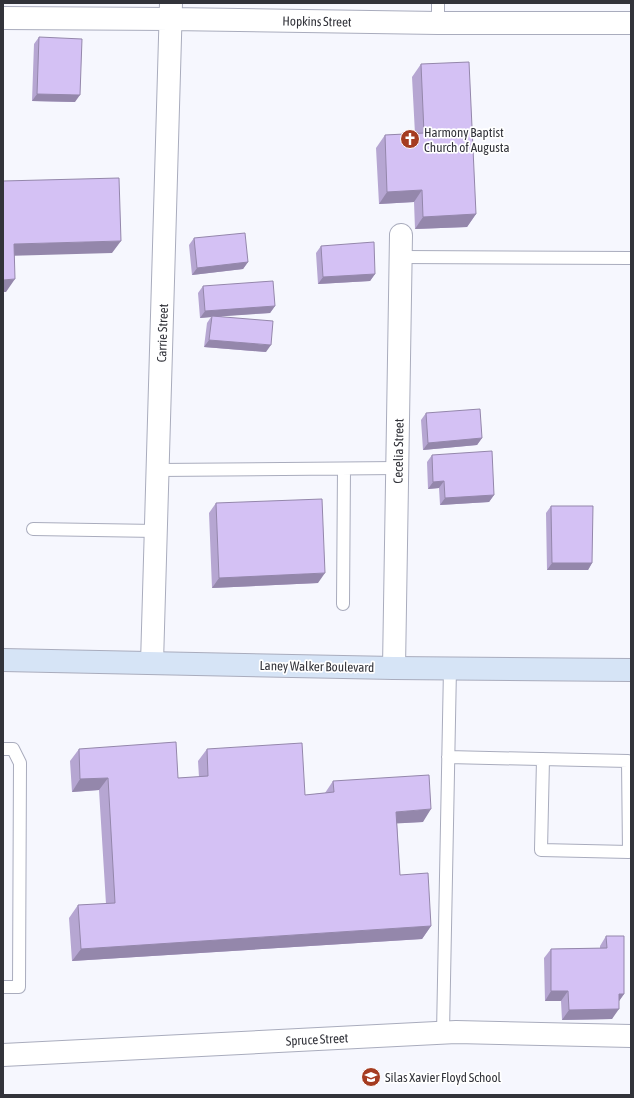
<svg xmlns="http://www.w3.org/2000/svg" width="634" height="1098" viewBox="0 0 634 1098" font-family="'Asap Condensed',sans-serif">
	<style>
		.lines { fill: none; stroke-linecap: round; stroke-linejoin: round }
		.service-casing { stroke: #a9acbd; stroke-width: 14 }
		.minor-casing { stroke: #a9acbd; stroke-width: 24 }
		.secondary-casing { stroke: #a9acbd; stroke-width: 24 }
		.service { stroke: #fff; stroke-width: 12 }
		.minor { stroke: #fff; stroke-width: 22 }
		.secondary { stroke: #d6e4f6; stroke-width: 22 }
		.wall { fill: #b6a6d2 }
		.shaded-wall { fill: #9487ab }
		.building { fill: #d4c1f4; stroke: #9487ab }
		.labels { text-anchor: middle; stroke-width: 3.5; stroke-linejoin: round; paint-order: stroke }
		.street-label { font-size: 13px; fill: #32333a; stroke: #fff }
		.poi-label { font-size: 13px; fill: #32333a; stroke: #fff; text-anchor: start }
	</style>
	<rect width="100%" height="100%" fill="#f6f7fe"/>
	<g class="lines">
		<g class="service-casing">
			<path id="service" d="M438 23V3
				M401 257 631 258
				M158 470 398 468
				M33 529 156 531
				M343 604 344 469
				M3 749H13L20 763 19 987H3
				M448 757 628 761 629 852 541 850 543 759
				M443 1033 450 668"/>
		</g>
		<g class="minor-casing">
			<path id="minor" d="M3 18 171 19 438 23H631
				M152 663 171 3
				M394 668 401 235
				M3 1055 456 1032 631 1036"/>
		</g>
		<g class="secondary-casing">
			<path id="secondary" d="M3 660 394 668 631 670"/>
		</g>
		<use href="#service" class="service"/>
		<use href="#minor" class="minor"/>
		<use href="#secondary" class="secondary"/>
	</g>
	<path class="wall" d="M39 37 75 102 32 101 34 44Z
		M421 64 476 214 467 227 415 229 414 202 379 204 376 148 385 135 415 134 412 77Z
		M194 238 248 262 243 269 192 275 189 245Z
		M321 246 375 274 370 281 318 284 316 253Z
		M203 286 275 306 270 313 221 316 266 352 204 347 207 323 211 317 200 318 198 293Z
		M426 413 482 438 477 445 423 450 421 420Z
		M432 455 494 495 489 502 440 505 439 488 428 489 427 462Z
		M216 503 318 583 212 588 209 513Z
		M551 506 592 563 588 570H547L546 513Z
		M79 749 178 778 199 777 198 761 207 749 305 795 325 793 333 781 423 822 397 823 400 875 431 926 422 939 72 961 69 918 78 905 106 904 99 790 72 792 70 761Z
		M606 936 624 994 619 1001 612 1019 562 1020 561 1001H545L544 958 551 949 600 948V946Z"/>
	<path class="shaded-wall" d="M37 94 80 95 75 102 32 101Z
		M422 190 414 202 379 204 387 192Z
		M476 214 467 227 415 229 423 217Z
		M121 241 112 253 5 256 14 244Z
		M248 262 243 269 192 275 197 268Z
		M375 274 370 281 318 284 323 277Z
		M15 279 6 292H3V280Z
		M275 306 270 313 212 317V316L211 317 200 318 205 311Z
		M209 340 271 345 266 352 204 347Z
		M482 438 477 445 423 450 428 443Z
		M444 481 439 488 428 489 433 482Z
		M494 495 489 502 440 505 445 498Z
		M552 563H592L588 570H547Z
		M325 573 318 583 212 588 219 578Z
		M108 778 99 790 72 792 80 779Z
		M431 809 423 822 387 824 396 812Z
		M431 926 422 939 72 961 81 949Z
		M551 991H568L561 1001H545Z
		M619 994H624L617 1004Z
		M619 1009 612 1019 562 1020 569 1010Z"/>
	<path class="building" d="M39 37 82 39 80 95 37 94Z
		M469 62 476 214 423 217 422 190 387 192 385 135 424 133 421 64Z
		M119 178 121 241 14 244 15 279 3 280V181Z
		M245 233 248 262 197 268 194 238Z
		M374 242 375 274 323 277 321 246Z
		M273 281 275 306 205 311 203 286Z
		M212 316 273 321 271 345 209 340Z
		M480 409 482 438 428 443 426 413Z
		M492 451 494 495 445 498 444 481 433 482 432 455Z
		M322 499 325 573 219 578 216 503Z
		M551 506H593L592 563H552Z
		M176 742 178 778 208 776 207 749 302 743 305 795 334 792 333 781 429 775 431 809 396 812 400 875 428 873 431 926 81 949 78 905 115 903 108 778 80 779 79 749Z
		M606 936H624V994H619V1009L569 1010 568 991H551V949L607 948Z"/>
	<defs>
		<g id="church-disc" transform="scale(1)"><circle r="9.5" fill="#a53c21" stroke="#fff"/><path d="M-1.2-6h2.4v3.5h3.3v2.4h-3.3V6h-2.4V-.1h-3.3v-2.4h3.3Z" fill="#fff"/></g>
		<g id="school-disc" transform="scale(1)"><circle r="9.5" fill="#a53c21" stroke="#fff"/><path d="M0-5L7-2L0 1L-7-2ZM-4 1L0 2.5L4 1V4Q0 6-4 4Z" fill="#fff"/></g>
	</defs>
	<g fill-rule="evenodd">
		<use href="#church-disc" x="410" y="139"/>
		<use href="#school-disc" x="371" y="1077"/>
	</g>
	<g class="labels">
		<g class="street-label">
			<text transform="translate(317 21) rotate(1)" y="5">Hopkins Street</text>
			<text transform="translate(162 333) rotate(-88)" y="5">Carrie Street</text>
			<text transform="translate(398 451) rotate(-89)" y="5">Cecelia Street</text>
			<text transform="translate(317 666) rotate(1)" y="5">Laney Walker Boulevard</text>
			<text transform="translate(317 1039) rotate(-3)" y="5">Spruce Street</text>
		</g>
		<g class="poi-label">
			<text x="424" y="137">Harmony Baptist<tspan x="424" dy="15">Church of Augusta</tspan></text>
			<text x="385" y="1082">Silas Xavier Floyd School</text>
		</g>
	</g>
	<rect width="634" height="1098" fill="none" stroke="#32333a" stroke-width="8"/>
</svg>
